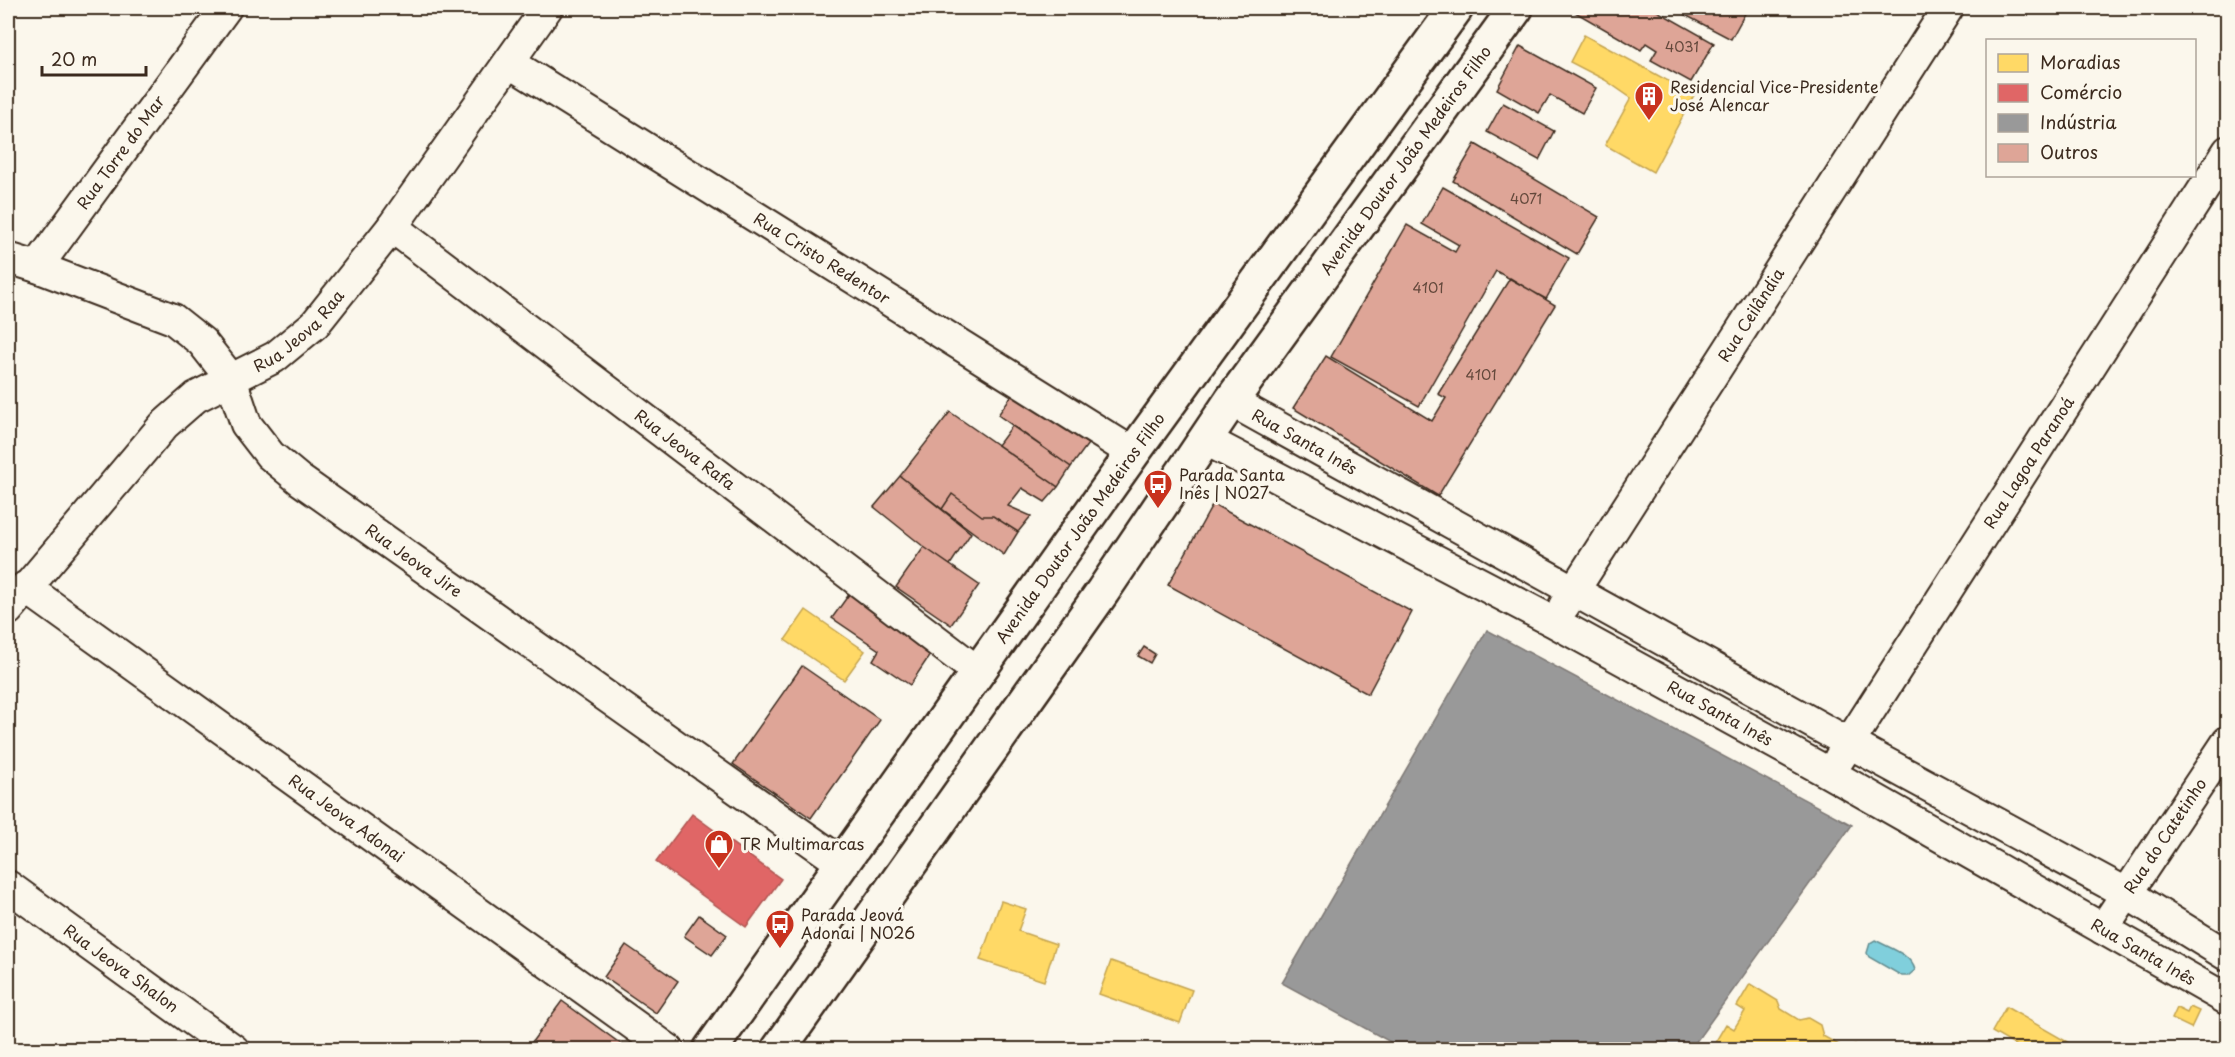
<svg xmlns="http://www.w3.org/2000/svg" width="2235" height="1057" viewBox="0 0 2235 1057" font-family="'Playpen Sans',sans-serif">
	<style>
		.water { fill: #80cfdc; stroke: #648d90; stroke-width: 1.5 }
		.homes { fill: #ffd966; stroke: #c4a450; stroke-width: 1.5 }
		.shops { fill: #e06666; stroke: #ae5450; stroke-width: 1.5 }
		.industry { fill: #999; stroke: #7d7874; stroke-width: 1.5 }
		.building { fill: #dea597; stroke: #3b2a1e; stroke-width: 1.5 }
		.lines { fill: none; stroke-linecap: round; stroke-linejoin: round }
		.street-casing { stroke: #3b2a1e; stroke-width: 34 }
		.primary-casing { stroke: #3b2a1e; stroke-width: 38 }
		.street { stroke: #fbf7ec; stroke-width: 30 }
		.primary { stroke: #fbf7ec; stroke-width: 33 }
		.labels { text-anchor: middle; stroke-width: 6; stroke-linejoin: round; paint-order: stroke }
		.number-label { font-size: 14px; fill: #64493c }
		.poi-label { font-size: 16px; fill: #3b2a1e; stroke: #fbf7ec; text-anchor: start }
		.street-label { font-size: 16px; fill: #3b2a1e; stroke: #fbf7ec }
	</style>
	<rect width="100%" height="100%" fill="#fbf7ec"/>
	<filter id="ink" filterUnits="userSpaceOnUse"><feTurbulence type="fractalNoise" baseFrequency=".0167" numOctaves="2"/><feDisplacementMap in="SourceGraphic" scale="12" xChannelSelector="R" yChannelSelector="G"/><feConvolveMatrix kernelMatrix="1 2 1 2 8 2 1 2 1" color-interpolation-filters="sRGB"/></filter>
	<g filter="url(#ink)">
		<path class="water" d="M1875 940C1889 948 1911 954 1915 970L1908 976H1902L1869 957 1867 953 1870 943Z"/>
		<path class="homes" d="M1584 35 1694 95 1653 172 1605 145 1631 98 1605 80 1570 62Z
			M806 610 865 651 844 680 785 640Z
			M1001 901 1026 909 1018 931 1056 944 1044 981 980 960Z
			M1111 961 1192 990 1180 1023 1099 994Z
			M1750 984 1778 1001 1781 1009 1799 1020 1808 1018 1820 1025 1823 1036 1844 1048 1855 1045 1863 1050H1719L1713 1046 1726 1024 1734 1029 1745 1011 1737 1006Z
			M2006 1007 2076 1047 2074 1050H2023L1992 1032Z
			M2190 1007 2199 1011 2191 1028 2172 1019 2177 1008 2187 1013Z"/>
		<path class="shops" d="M692 814 781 879 746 927 656 862Z"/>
		<path class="industry" d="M1487 630 1852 825 1690 1050H1405L1282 983Z"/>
		<path class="building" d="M1568 8H1652L1714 43 1691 82 1651 60 1657 50 1646 43 1641 50Z
			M1672 8H1748L1731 39Z
			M1520 46 1596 88 1582 113 1550 95 1539 113 1497 89Z
			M1503 103 1554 131 1539 160 1487 132Z
			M1475 144 1599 217 1577 254 1453 181Z
			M1443 187 1569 258 1546 299 1496 271 1419 406 1331 357 1407 225 1455 252 1459 245 1422 224Z
			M1510 278 1555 305 1438 496 1293 408 1326 356 1432 421 1446 398 1438 394Z
			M1014 392 1088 444 1071 467 998 415Z
			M950 412 1058 487 1045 502 1022 488 1008 506 1031 516 1018 532 993 516H982L952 494 942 509 900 476Z
			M1012 426 1071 467 1058 487 998 445Z
			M900 476 971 533 950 565 924 547 874 507Z
			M952 494 982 516H993L1018 532 1004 555 942 509Z
			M1213 504 1412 612 1368 694 1168 585Z
			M924 547 979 585 951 625 896 587Z
			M850 593 934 649 910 685 873 660 879 650 832 618Z
			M1144 647 1155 654 1150 663 1138 656Z
			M802 666 880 720 811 818 733 764Z
			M699 915 727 935 712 955 684 936Z
			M626 945 678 981 656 1013 604 977Z
			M562 1001 629 1050H526Z"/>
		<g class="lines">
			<g class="street-casing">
				<g id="street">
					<path id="s1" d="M510 63 1133 453"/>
					<path id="s2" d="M392 227 978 672"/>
					<path id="s3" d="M8 258 37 267 173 319 202 342 231 379 246 424 270 455 300 480 842 863"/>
					<path id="s4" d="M37 267 226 8"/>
					<path id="s5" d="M1231 401 1849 743 2126 893 2228 956"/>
					<path id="s6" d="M1206 440 1554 622 1829 773 2228 1000"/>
					<path id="s7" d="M25 587 669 1050"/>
					<path id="s8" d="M1564 606 1948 8"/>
					<path id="s9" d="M8 610 164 425 196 397 275 357 315 324 392 227 547 8"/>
					<path id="s10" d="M1839 759 2228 151"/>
					<path id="s11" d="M8 886 234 1050"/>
					<path id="s12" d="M2103 929 2228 741"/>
				</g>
			</g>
			<g class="primary-casing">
				<g id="primary">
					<path id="s13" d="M710 1050 1133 453 1456 8"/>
					<path id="s14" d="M778 1050 1103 591 1231 401 1516 8"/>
				</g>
			</g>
			<use href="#street" class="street"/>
			<use href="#primary" class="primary"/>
		</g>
	</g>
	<defs>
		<g id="building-pin" transform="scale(1.5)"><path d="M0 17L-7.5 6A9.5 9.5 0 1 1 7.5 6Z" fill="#c8321e" stroke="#fbf7ec"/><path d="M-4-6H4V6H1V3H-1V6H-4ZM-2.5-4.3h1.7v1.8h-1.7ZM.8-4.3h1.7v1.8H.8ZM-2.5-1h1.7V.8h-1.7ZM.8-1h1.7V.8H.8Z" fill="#fff"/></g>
		<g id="bus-pin" transform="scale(1.5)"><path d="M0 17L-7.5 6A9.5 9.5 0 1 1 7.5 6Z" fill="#c8321e" stroke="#fbf7ec"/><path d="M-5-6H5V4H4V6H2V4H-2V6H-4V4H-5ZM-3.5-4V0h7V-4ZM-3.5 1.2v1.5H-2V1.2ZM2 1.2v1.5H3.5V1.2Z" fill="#fff"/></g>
		<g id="shop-pin" transform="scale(1.5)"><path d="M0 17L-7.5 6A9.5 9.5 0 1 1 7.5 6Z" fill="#c8321e" stroke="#fbf7ec"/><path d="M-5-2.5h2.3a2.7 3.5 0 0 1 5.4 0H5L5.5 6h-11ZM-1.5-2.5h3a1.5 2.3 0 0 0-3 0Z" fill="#fff"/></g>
	</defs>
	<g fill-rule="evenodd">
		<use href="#building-pin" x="1649" y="96"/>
		<use href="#bus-pin" x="1158" y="484"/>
		<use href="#shop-pin" x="719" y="844"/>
		<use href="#bus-pin" x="780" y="924"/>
	</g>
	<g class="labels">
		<g class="number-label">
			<text x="1682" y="52">4031</text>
			<text x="1526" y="204">4071</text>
			<text x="1428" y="293">4101</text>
			<text x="1481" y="380">4101</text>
		</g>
		<g class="poi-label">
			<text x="1670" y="93">Residencial Vice-Presidente<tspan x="1670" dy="18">José Alencar</tspan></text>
			<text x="1179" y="481">Parada Santa<tspan x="1179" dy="18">Inês | N027</tspan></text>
			<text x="740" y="850">TR Multimarcas</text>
			<text x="801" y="921">Parada Jeová<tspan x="801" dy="18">Adonai | N026</tspan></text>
		</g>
		<g class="street-label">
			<text dy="6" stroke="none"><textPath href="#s4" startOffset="142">Rua Torre do Mar</textPath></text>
			<text dy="6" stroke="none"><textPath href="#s14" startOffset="1089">Avenida Doutor João Medeiros Filho</textPath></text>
			<text dy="6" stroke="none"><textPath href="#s1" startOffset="368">Rua Cristo Redentor</textPath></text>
			<text dy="6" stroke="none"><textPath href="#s8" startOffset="346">Rua Ceilândia</textPath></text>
			<text dy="6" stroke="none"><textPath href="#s9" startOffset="408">Rua Jeova Raa</textPath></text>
			<text dy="6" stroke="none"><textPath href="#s5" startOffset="84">Rua Santa Inês</textPath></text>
			<text dy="6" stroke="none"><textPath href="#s2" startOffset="368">Rua Jeova Rafa</textPath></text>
			<text dy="6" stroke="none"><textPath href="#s10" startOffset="352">Rua Lagoa Paranoá</textPath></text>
			<text dy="6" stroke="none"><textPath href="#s13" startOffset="640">Avenida Doutor João Medeiros Filho</textPath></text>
			<text dy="6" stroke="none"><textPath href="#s3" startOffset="525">Rua Jeova Jire</textPath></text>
			<text dy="6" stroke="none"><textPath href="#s6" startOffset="582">Rua Santa Inês</textPath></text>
			<text dy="6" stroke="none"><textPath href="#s7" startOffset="396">Rua Jeova Adonai</textPath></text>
			<text dy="6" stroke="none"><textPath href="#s12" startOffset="112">Rua do Catetinho</textPath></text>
			<text dy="6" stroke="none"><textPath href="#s6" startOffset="1068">Rua Santa Inês</textPath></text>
			<text dy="6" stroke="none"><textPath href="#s11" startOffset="140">Rua Jeova Shalon</textPath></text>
		</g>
	</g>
	<rect width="2235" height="1057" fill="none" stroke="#fbf7ec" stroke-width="30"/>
	<rect x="15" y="15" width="2205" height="1027" fill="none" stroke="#3b2a1e" stroke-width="2" filter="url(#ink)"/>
	<rect x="1986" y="39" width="210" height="138" fill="#fbf7ec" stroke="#aea59a" stroke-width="1.5"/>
	<rect x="1998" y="54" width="30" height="18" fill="#ffd966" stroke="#aea59a" stroke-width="1.5"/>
	<text x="2040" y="69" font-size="18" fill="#3b2a1e">Moradias</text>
	<rect x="1998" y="84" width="30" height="18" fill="#e06666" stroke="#aea59a" stroke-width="1.5"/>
	<text x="2040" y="99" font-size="18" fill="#3b2a1e">Comércio</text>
	<rect x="1998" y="114" width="30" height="18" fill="#999999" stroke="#aea59a" stroke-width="1.5"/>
	<text x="2040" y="129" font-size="18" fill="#3b2a1e">Indústria</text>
	<rect x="1998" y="144" width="30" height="18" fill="#dea597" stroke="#aea59a" stroke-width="1.5"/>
	<text x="2040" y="159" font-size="18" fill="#3b2a1e">Outros</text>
	<path d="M42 66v9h104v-9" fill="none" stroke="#3b2a1e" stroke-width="3"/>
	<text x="51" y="66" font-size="18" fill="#3b2a1e" stroke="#fbf7ec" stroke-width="4.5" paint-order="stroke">20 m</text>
</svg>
